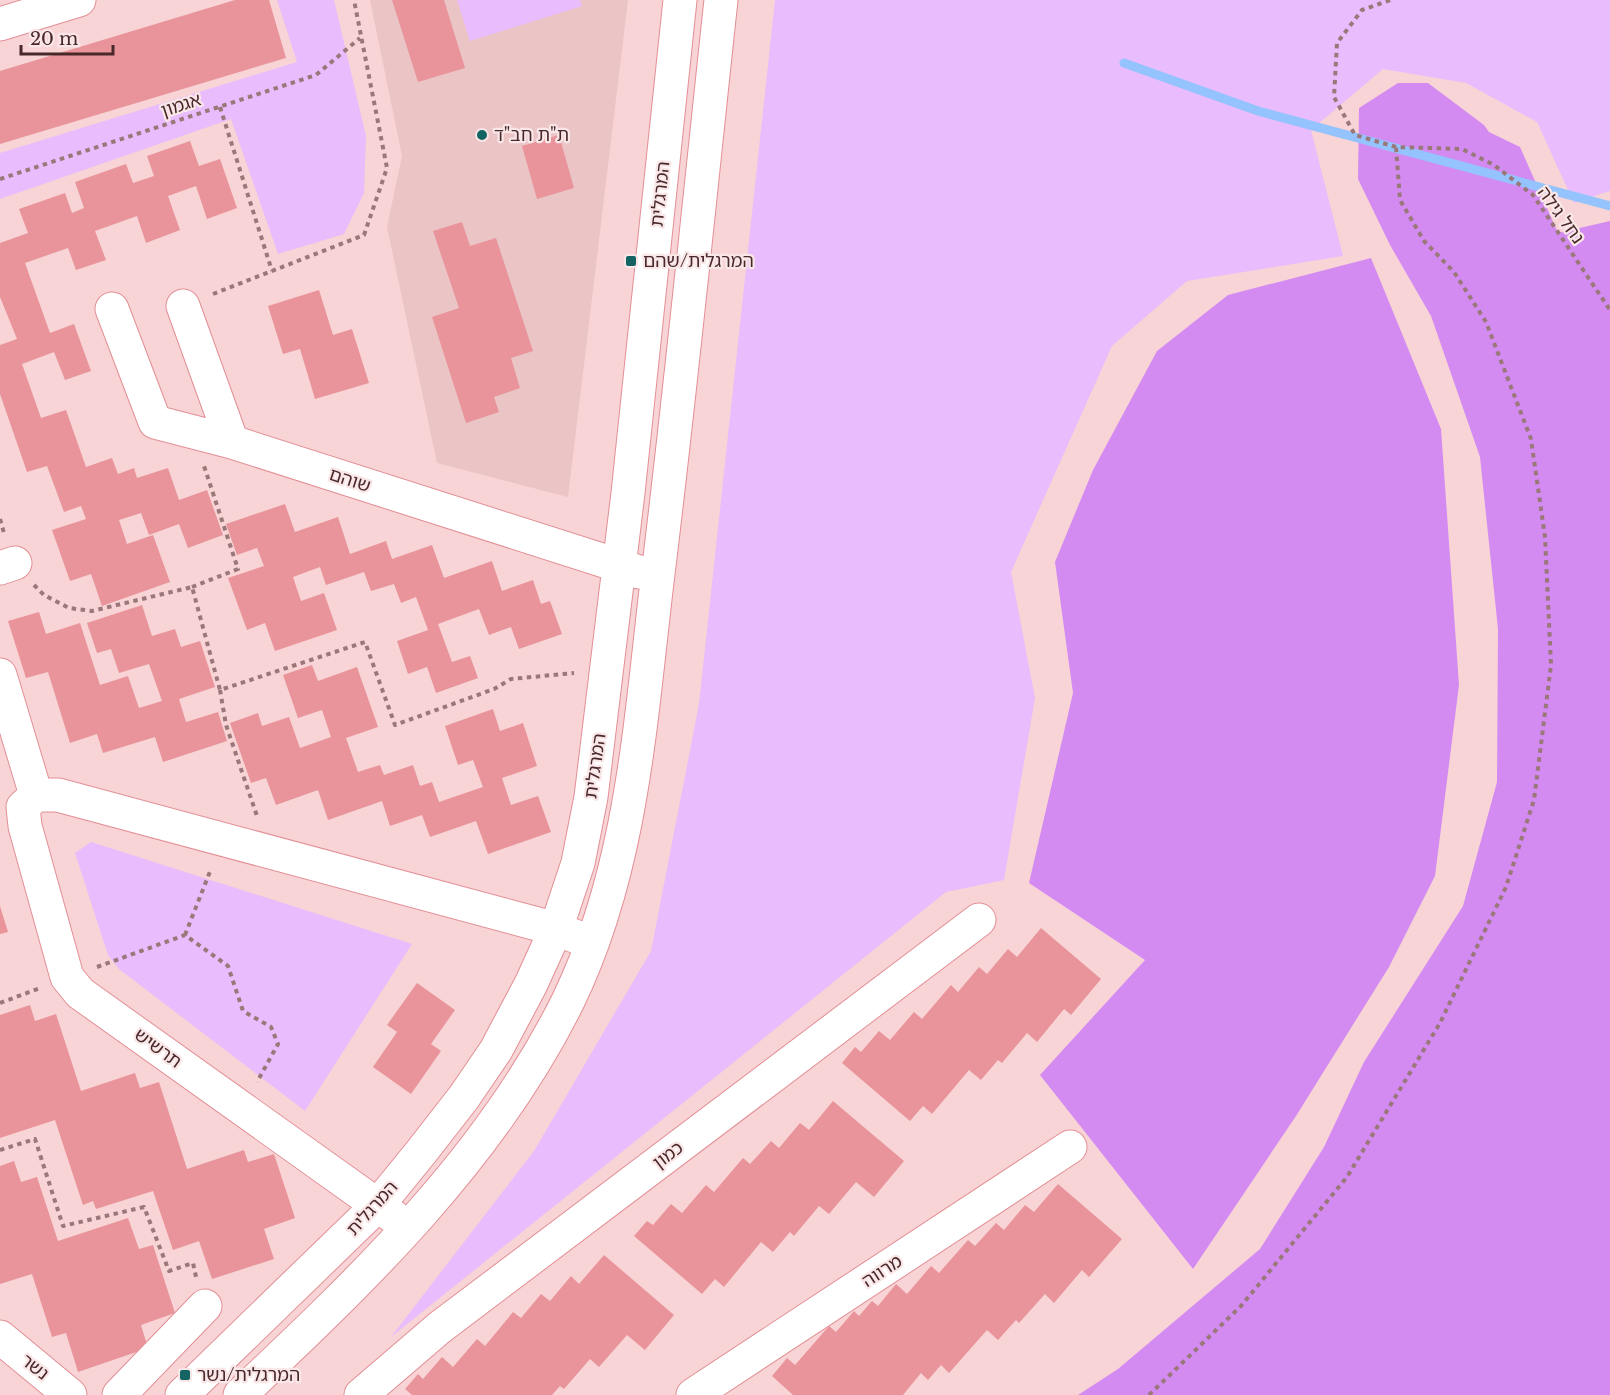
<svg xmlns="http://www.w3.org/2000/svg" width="1610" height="1395" viewBox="0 0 1610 1395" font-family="'Libre Baskerville','Noto Sans Hebrew',serif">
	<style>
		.built { fill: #ebc4c6 }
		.green { fill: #e8bcfd }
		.forest { fill: #d38bf2 }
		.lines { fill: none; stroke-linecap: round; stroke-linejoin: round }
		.stream { stroke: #95c3fd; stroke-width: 9 }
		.building { fill: #e8949a }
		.minor-casing { stroke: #e28f95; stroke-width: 35 }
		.path { stroke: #9a7779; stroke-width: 4; stroke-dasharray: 4.5 4.5; stroke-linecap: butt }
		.minor { stroke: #fff; stroke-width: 33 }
		.poi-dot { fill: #146464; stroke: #f9e6e7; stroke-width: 2 }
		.labels { text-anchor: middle; stroke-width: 4.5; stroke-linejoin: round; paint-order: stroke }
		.street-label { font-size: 18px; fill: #49282a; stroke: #f9e6e7 }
		.poi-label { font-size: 18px; fill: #49282a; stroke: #f9e6e7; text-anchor: start }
	</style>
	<rect width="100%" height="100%" fill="#f8d4d6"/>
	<path class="built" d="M370 0H628L568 497 437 463 387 227 402 156Z"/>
	<path class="green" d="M277 0H334L366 136 364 193 344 234 278 254 231 119 0 199V153L297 62Z
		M457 0H580L582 6 470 41Z
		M775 0H1610V191L1574 203 1537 122 1466 83 1383 69 1311 130 1343 256 1187 281 1112 346 1011 572 1035 698 1004 880 946 892 391 1337 534 1151 651 951 699 704Z
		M91 842 412 944 305 1111 119 969 108 955 75 853Z"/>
	<path class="forest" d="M1398 83H1428L1484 125 1489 132 1520 147 1558 233 1610 221V1395H1078L1118 1369 1260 1249 1324 1147 1364 1062 1463 906 1497 782 1498 629 1480 457 1431 316 1390 245 1358 179 1359 108Z
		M1371 258 1441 429 1459 685 1435 876 1389 967 1296 1116 1193 1269 1040 1075 1145 960 1029 883 1073 693 1055 562 1093 470 1157 351 1228 295Z"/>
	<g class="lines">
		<path class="stream" d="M1124 63 1258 111 1610 206"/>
	</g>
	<path class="building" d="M235 0H269L286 58 0 144V71Z
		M392 0H444L465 68 418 82Z
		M559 135 574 188 537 199 522 146Z
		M190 141 199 166 220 159 237 208 207 219 196 186 168 196 180 230 146 243 137 216 95 231 106 260 76 270 68 248 25 263 50 333 74 324 91 371 65 380 54 352 22 364 41 418 66 410 86 467 112 458 118 474 134 468 137 478 168 468 179 500 207 490 223 535 188 548 179 524 149 535 141 513 119 520 127 544 153 535 170 582 102 606 91 574 70 581 52 530 86 519 81 506 64 512 47 466 27 472 0 394V345L17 339 0 297V243L28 233 19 209 65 193 72 213 84 208 75 182 126 164 133 183 154 176 147 156Z
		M462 222 470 246 496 238 533 351 511 358 520 388 494 397 499 412 466 423 432 317 459 308 433 231Z
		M319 290 333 335 352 329 369 383 315 399 300 349 283 354 268 306Z
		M285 504 295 532 338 517 350 554 386 541 392 559 432 545 444 578 492 561 502 591 533 580 541 604 550 601 562 634 519 649 511 627 489 635 479 609 438 624 452 662 470 656 478 678 436 693 427 667 408 674 397 641 428 630 416 597 401 603 394 584 371 591 364 572 326 585 320 567 293 577 301 601 324 593 337 630 275 651 265 623 247 630 228 578 264 566 257 548 237 555 226 524Z
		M142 605 152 636 175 629 181 647 200 641 215 687 179 699 186 722 218 712 227 741 163 762 155 737 103 753 97 734 70 743 48 672 26 678 8 621 39 612 46 634 80 623 100 685 128 676 139 708 162 701 149 664 119 673 111 649 97 653 87 623Z
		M312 665 318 681 357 667 378 727 346 738 358 772 380 765 384 775 413 765 420 786 432 782 439 802 483 787 473 760 458 765 445 726 493 709 500 731 523 723 537 766 502 778 511 805 538 796 551 832 488 854 476 821 430 837 422 815 390 826 382 801 328 820 318 790 276 805 266 778 251 783 230 723 258 713 262 726 289 717 300 748 331 737 322 710 298 718 283 675Z
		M0 906 8 932 0 934Z
		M1041 928 1101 979 1071 1015 1064 1009 1037 1042 1027 1033 1002 1063 998 1060 981 1080 969 1070 932 1114 923 1106 910 1121 842 1063 855 1047 861 1052 879 1031 890 1040 914 1012 922 1019 951 985 958 992 979 967 987 974 1008 949 1017 957Z
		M417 983 455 1010 431 1044 441 1051 411 1094 373 1067 397 1032 387 1025Z
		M30 1005 35 1021 56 1014 81 1091 135 1073 140 1088 159 1082 187 1169 244 1150 248 1162 274 1154 295 1218 264 1229 274 1259 212 1279 199 1241 173 1250 153 1191 96 1209 93 1201 83 1205 55 1120 0 1138V1015Z
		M833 1101 904 1161 874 1197 856 1182 829 1214 819 1206 794 1236 790 1232 773 1252 761 1242 724 1287 715 1279 702 1294 634 1236 647 1221 653 1225 671 1204 682 1213 706 1185 714 1192 743 1158 750 1164 771 1141 779 1148 800 1123 809 1130Z
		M14 1161 21 1182 37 1177 58 1241 128 1218 139 1249 153 1245 175 1313 141 1325 148 1348 78 1372 66 1333 52 1337 32 1274 0 1284V1166Z
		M1058 1184 1122 1239 1089 1277 1082 1270 1054 1303 1045 1294 1019 1323 1016 1320 998 1340 987 1330 949 1373 941 1365 928 1380 921 1373 903 1395H793L772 1376 787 1358 795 1365 829 1326 836 1332 854 1311 859 1316 872 1301 878 1306 896 1284 907 1294 931 1266 939 1273 968 1240 975 1246 996 1223 1004 1230 1025 1205 1034 1212Z
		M604 1255 674 1315 645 1350 627 1335 599 1367 590 1359 564 1389 560 1386 552 1395H412L405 1389 418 1374 423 1379 442 1357 453 1367 477 1339 485 1346 513 1312 521 1318 541 1294 550 1301 571 1276 579 1284Z"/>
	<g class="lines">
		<g class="minor-casing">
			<path id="minor" d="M0 24 79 0
				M183 306 232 442
				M112 309 155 422 232 442 639 572
				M0 568 15 563
				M0 675 36 795
				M394 1217 80 993 67 977 25 826 23 807 36 795H58L556 929 577 937
				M0 1337 70 1395
				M119 1395 205 1306
				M182 1395 378 1205 422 1151 464 1097 496 1050 531 984 556 929 578 863 591 797 628 493 680 0
				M240 1395C365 1277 491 1157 568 1001 632 869 640 724 657 582 681 388 700 194 721 0
				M361 1395 439 1328 979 920
				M693 1395 1070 1147"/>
		</g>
		<path class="path" d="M1390 0 1362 10 1337 43 1334 97 1355 135 1396 147 1462 149 1494 165 1533 195 1610 310
			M220 107 272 271
			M0 179 316 75 360 38
			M213 294 364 235 387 168 354 0
			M0 519 4 533
			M34 585 44 595 69 608 92 611 192 587 220 690 365 642 395 725 494 689 511 679 574 673
			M192 587 238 569 204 466
			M220 690 226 725 257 816
			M185 935 211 869
			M97 967 185 935 228 966 243 1011 271 1027 278 1044 257 1082
			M0 1003 40 988
			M0 1150 35 1139 63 1226 144 1207 169 1271 193 1263 196 1277
			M1149 1395 1241 1306 1347 1177 1440 1023 1506 887 1534 800 1551 665 1545 537 1531 439 1486 322 1454 272 1424 241 1400 200 1396 147"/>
		<use href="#minor" class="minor"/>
	</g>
	<g class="poi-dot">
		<circle cx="482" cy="135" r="6"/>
		<rect x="625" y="255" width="12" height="12" rx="3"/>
		<rect x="179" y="1369" width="12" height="12" rx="3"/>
	</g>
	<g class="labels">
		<g class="street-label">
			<text transform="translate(181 105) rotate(-18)" y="6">אגמון</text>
			<text transform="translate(660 194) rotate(-84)" y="6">המרגלית</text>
			<text transform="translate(1561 215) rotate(54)" y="6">נחל גילה</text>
			<text transform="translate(350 480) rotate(18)" y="6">שוהם</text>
			<text transform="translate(595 766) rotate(-82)" y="6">המרגלית</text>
			<text transform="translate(158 1048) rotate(36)" y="6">תרשיש</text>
			<text transform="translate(668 1155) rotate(-37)" y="6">כמון</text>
			<text transform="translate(372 1208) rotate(-48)" y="6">המרגלית</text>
			<text transform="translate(882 1271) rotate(-33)" y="6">מרווה</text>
			<text transform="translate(35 1367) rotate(38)" y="6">נשר</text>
		</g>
		<g class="poi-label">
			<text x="494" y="141">ת"ת חב"ד</text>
			<text x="643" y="267">המרגלית/שהם</text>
			<text x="197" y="1381">המרגלית/נשר</text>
		</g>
	</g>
	<path d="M21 45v9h92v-9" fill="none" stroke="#49282a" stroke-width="3"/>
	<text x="30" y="45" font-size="18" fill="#49282a" stroke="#f9e6e7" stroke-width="4.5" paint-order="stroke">20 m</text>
</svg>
